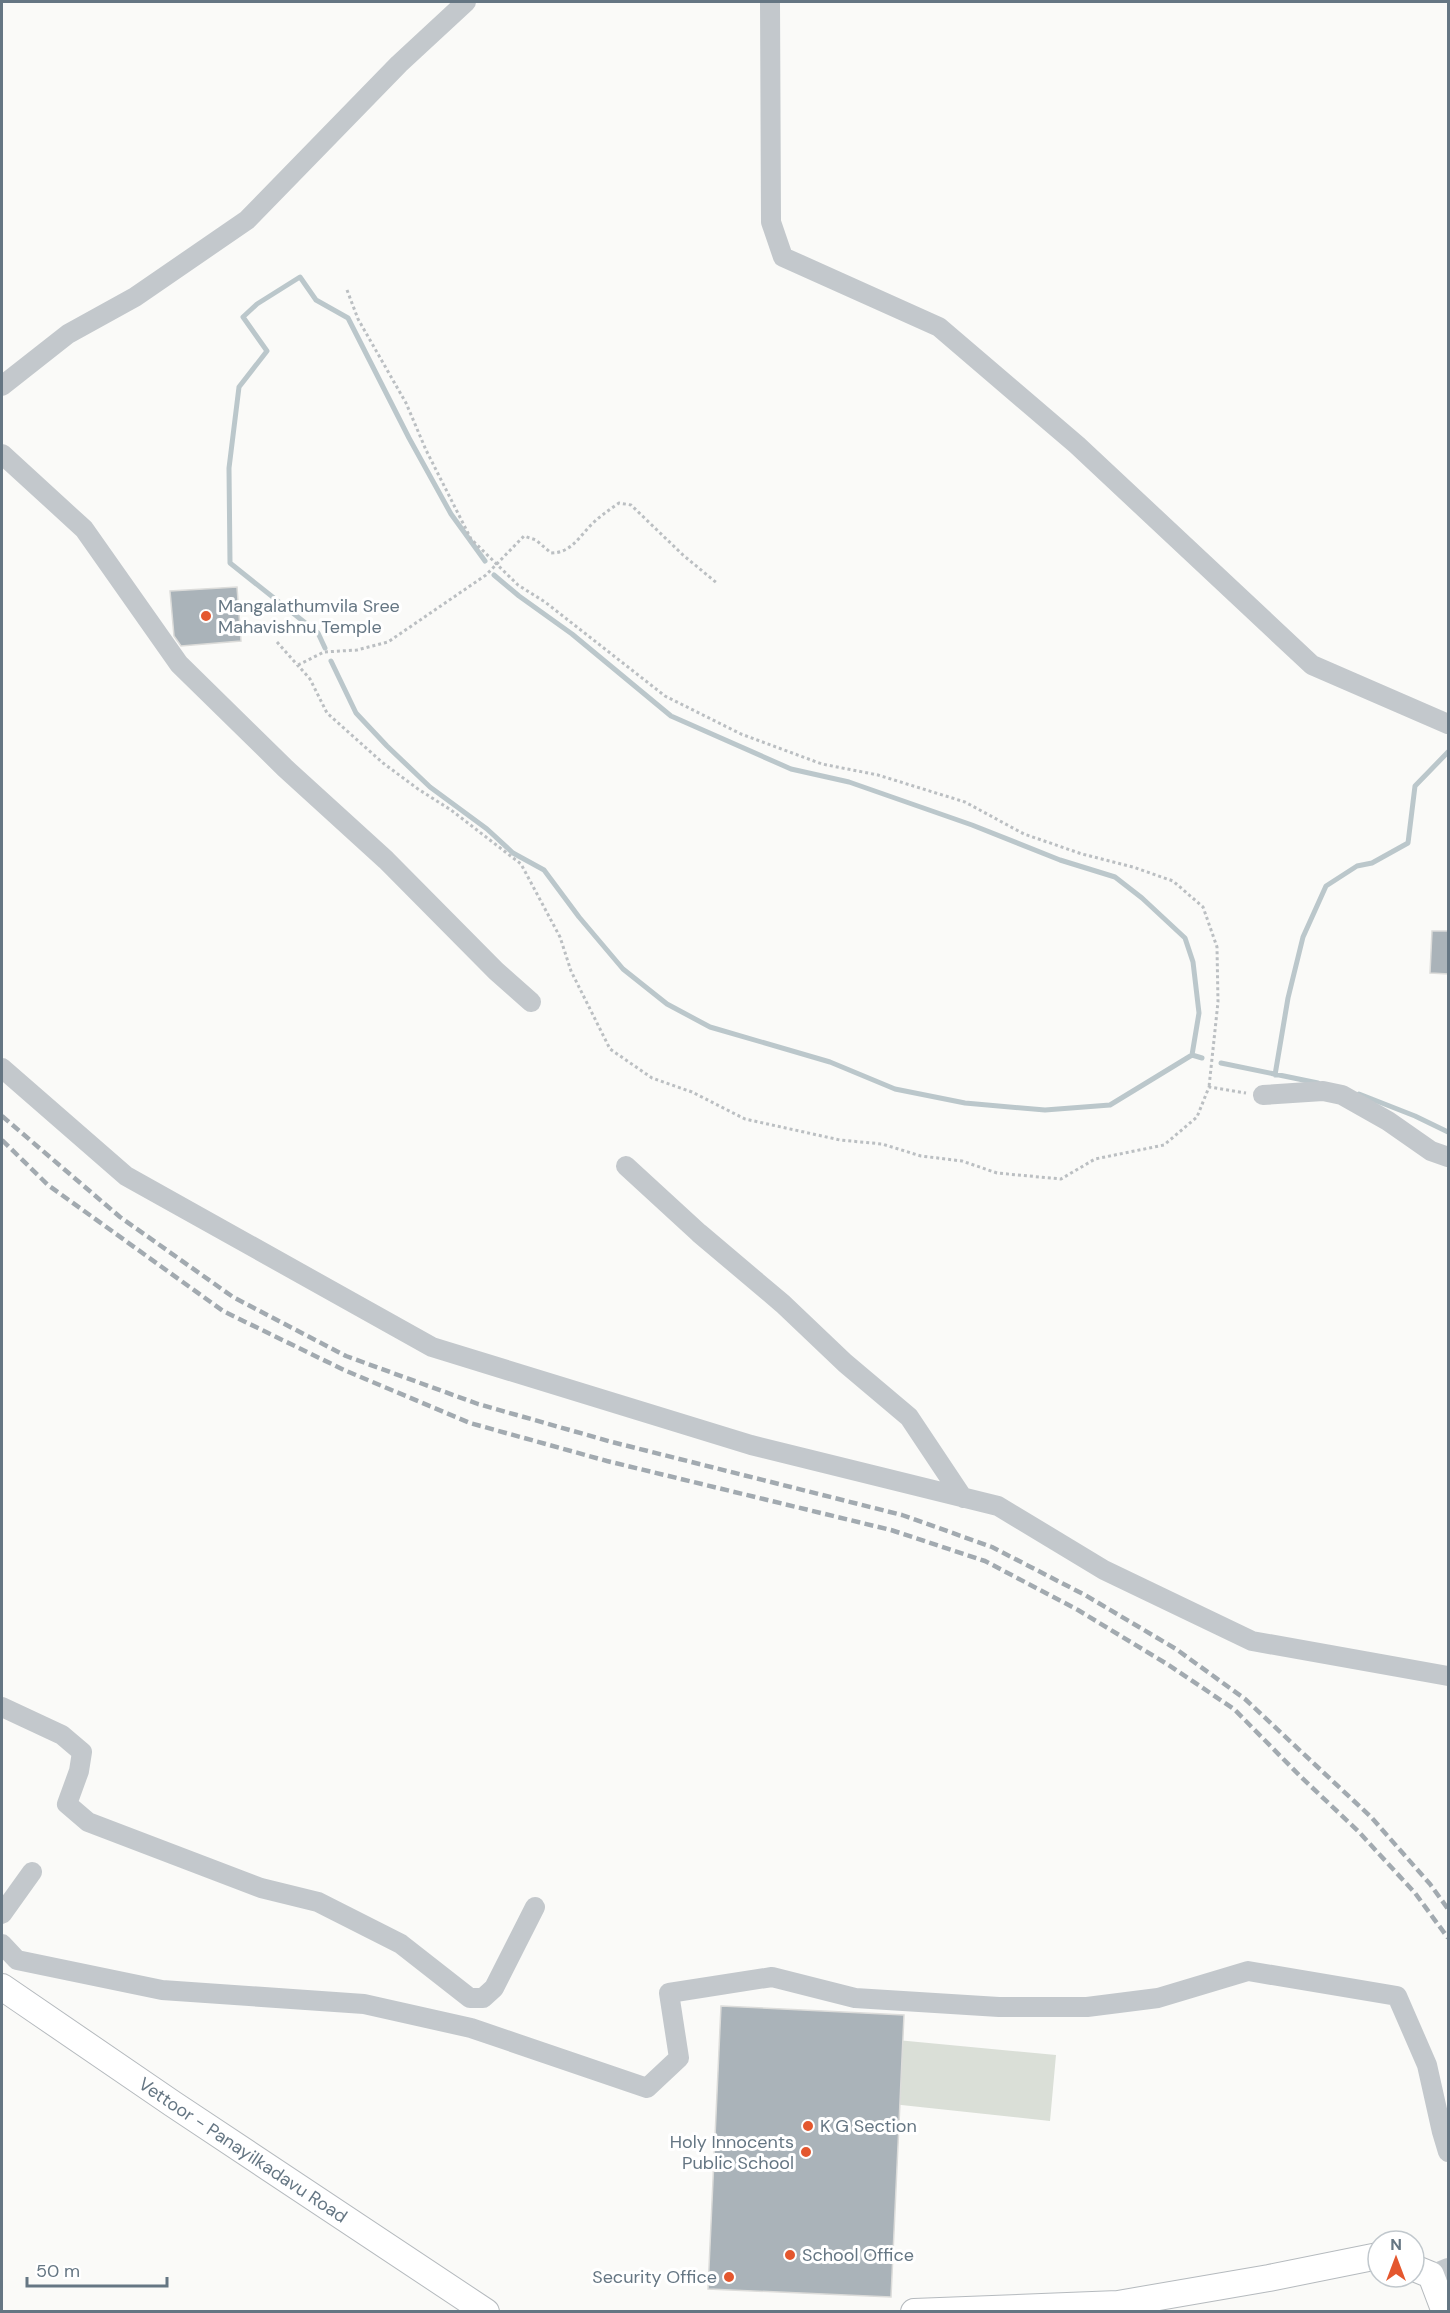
<svg xmlns="http://www.w3.org/2000/svg" width="1450" height="2313" viewBox="0 0 1450 2313" font-family="'DM Sans',sans-serif">
	<style>
		.green { fill: #dadfd7 }
		.lines { fill: none; stroke-linecap: round; stroke-linejoin: round }
		.stream { stroke: #bbc7cb; stroke-width: 5 }
		.building { fill: #aab3b9; stroke: #dcdcda; stroke-width: 1.5 }
		.major-casing { stroke: #b5babe; stroke-width: 28 }
		.path { stroke: #bbbfc2; stroke-width: 3; stroke-dasharray: 3 3; stroke-linecap: butt }
		.minor { stroke: #c3c8cc; stroke-width: 20 }
		.major { stroke: #fff; stroke-width: 26 }
		.rail { stroke: #a2aab0; stroke-width: 4.5; stroke-dasharray: 9 4.5; stroke-linecap: butt }
		.poi-dot { fill: #e4572e; stroke: #fff; stroke-width: 2 }
		.labels { text-anchor: middle; stroke-width: 6; stroke-linejoin: round; paint-order: stroke }
		.poi-label { font-size: 18px; fill: #657683; stroke: #fff; text-anchor: start }
		.street-label { font-size: 18px; fill: #657683; stroke: #fff }
	</style>
	<rect width="100%" height="100%" fill="#fafaf8"/>
	<path class="green" d="M897 2040 1056 2055 1050 2121 892 2104Z"/>
	<g class="lines">
		<path class="stream" d="M494 575 519 596 572 634 671 716 791 769 849 782 972 825 1060 860 1115 877 1142 898 1185 938 1193 962 1199 1013 1192 1055 1202 1058
			M325 648 318 633 230 563 229 468 239 387 267 351 243 317 257 304 300 277 316 300 348 318 409 438 451 514 485 561
			M331 661 356 713 387 746 430 787 487 829 513 853 544 870 579 917 623 969 667 1004 710 1027 830 1062 895 1089 965 1103 1045 1110 1110 1105 1192 1055
			M1221 1063 1318 1083
			M1275 1075 1288 998 1303 937 1326 886 1357 866 1372 863 1408 843 1415 786 1448 752
			M1359 1094 1415 1116 1448 1132"/>
	</g>
	<path class="building" d="M237 587 241 641 181 646 174 636 170 591Z
		M1432 931H1449V974L1430 973Z
		M721 2006 904 2015 891 2297 708 2289Z"/>
	<g class="lines">
		<g class="major-casing">
			<g id="major">
				<path id="s1" d="M2 1987 173 2104 486 2312"/>
				<path d="M1414 2268 1431 2275 1445 2312"/>
				<path d="M914 2312 1118 2304 1269 2278 1378 2256"/>
			</g>
		</g>
		<path class="path" d="M347 290 358 319 406 403 426 450 471 539 518 585 545 602 665 696 741 734 822 764 878 775 965 802 1024 834 1082 854 1133 867 1173 881 1203 907 1217 947 1218 1002 1209 1087
			M277 642 310 679 327 713 383 763 418 789 451 810 521 864 560 937 571 971 610 1049 652 1078 692 1092 745 1119 840 1140 882 1144 921 1156 962 1161 997 1173 1061 1179 1095 1159 1164 1145 1197 1117 1209 1087 1246 1093
			M298 665 324 652 357 650 388 642 486 575 524 536 536 540 551 553C571 553 579 537 592 524 600 516 609 510 619 503L631 505 683 555 718 584"/>
		<path class="minor" d="M770 2 771 222 783 257 939 327 1077 445 1312 665 1448 724
			M2 386 68 334 135 297 247 220 399 64 466 2
			M2 454 84 529 179 664 285 768 386 860 496 971 531 1002
			M2 1068 126 1176 432 1347 751 1445 998 1506 1104 1570 1252 1641 1448 1676
			M1263 1095 1323 1091 1342 1095 1388 1121 1431 1151 1448 1157
			M626 1166 699 1233 783 1304 845 1363 909 1417 963 1498
			M2 1707 62 1735 82 1752 79 1771 67 1804 88 1822 261 1888 318 1902 401 1944 470 1998H483L494 1988 535 1907
			M2 1914 32 1872
			M2 1944 17 1960 162 1990 364 2004 471 2028 647 2088 679 2058 669 1993 772 1977 855 1998 999 2007H1087L1158 1998 1248 1971 1397 1996 1427 2065 1442 2132 1448 2152
			M1431 2275 1448 2268"/>
		<use href="#major" class="major"/>
		<path class="rail" d="M2 1116 120 1217 233 1297 346 1356 478 1404 612 1442 902 1515 992 1547 1085 1595 1176 1649 1245 1699 1371 1817 1430 1884 1448 1909
			M2 1140 48 1185 223 1311 344 1370 470 1423 607 1461 891 1530 985 1561 1078 1610 1167 1664 1234 1709 1301 1777 1358 1831 1415 1893 1448 1938"/>
	</g>
	<g class="poi-dot">
		<circle cx="206" cy="616" r="6"/>
		<circle cx="808" cy="2126" r="6"/>
		<circle cx="806" cy="2152" r="6"/>
		<circle cx="790" cy="2255" r="6"/>
		<circle cx="729" cy="2277" r="6"/>
	</g>
	<g class="labels">
		<g class="poi-label">
			<text x="218" y="612">Mangalathumvila Sree<tspan x="218" dy="21">Mahavishnu Temple</tspan></text>
			<text x="820" y="2132">K G Section</text>
			<text x="794" y="2148" text-anchor="end">Holy Innocents<tspan x="794" dy="21">Public School</tspan></text>
			<text x="802" y="2261">School Office</text>
			<text x="717" y="2283" text-anchor="end">Security Office</text>
		</g>
		<g class="street-label">
			<text dy="6" stroke="none"><textPath href="#s1" startOffset="291">Vettoor - Panayilkadavu Road</textPath></text>
		</g>
	</g>
	<rect width="1450" height="2313" fill="none" stroke="#657683" stroke-width="6"/>
	<g transform="translate(1396 2259)"><circle r="28" fill="#ffffff" stroke="#c1c8cd" stroke-width="1.5"/>
	<path d="M0-4.5L10 22L0 15L-10 22Z" fill="#e4572e"/>
	<text y="-9" font-size="16" font-weight="bold" text-anchor="middle" fill="#657683">N</text>
	</g>
	<path d="M27 2277v9h140v-9" fill="none" stroke="#657683" stroke-width="3"/>
	<text x="36" y="2277" font-size="18" fill="#657683" stroke="#ffffff" stroke-width="4.5" paint-order="stroke">50 m</text>
</svg>
